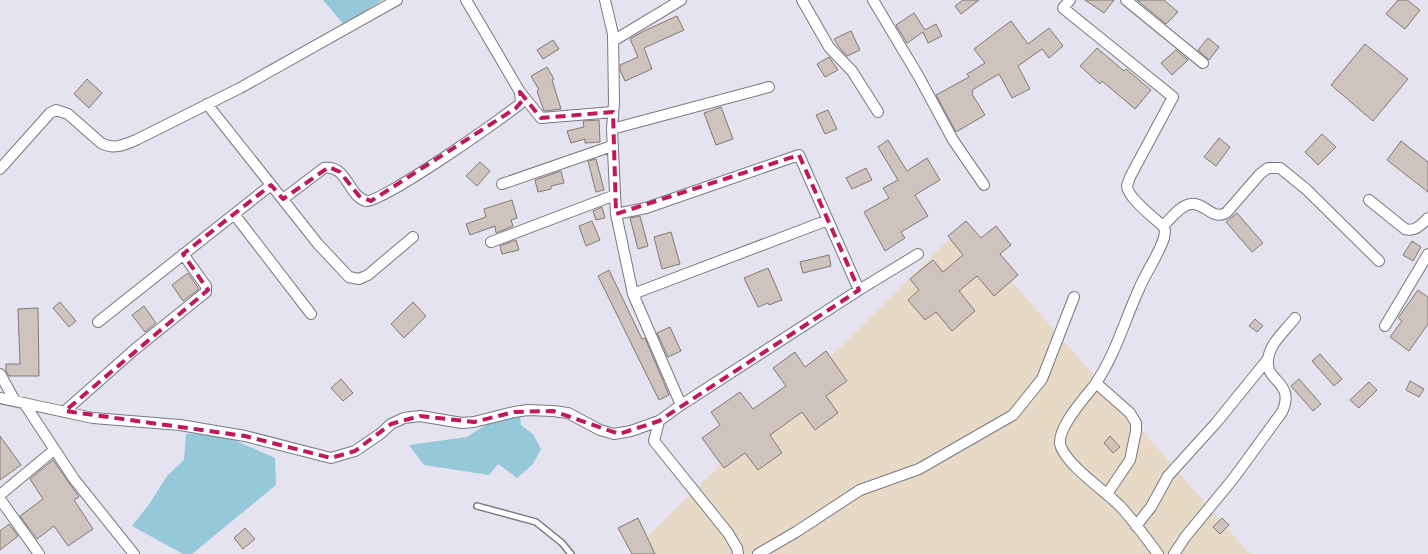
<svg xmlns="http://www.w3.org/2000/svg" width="1428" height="554" viewBox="0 0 1428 554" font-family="Cabin,sans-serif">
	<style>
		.commercial { fill: #e8d8c6 }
		.water { fill: #95c8d9 }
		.building { fill: #cfc3bd; stroke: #837974 }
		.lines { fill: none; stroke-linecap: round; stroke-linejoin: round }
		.lane-casing { stroke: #797882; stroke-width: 8 }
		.street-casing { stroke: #797882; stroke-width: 12 }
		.lane { stroke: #fff; stroke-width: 5 }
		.street { stroke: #fff; stroke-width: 10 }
		.marked { fill: none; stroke: #c2185b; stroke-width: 4; stroke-dasharray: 10 6; stroke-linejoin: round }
	</style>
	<rect width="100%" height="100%" fill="#e4e3ef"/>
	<path class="commercial" d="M963 226 1250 554H630Z"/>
	<path class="water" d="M323 0H382L345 26Z
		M520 415 521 425 533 434 541 449 533 464 517 478 498 464 489 475 424 465 409 445 467 437 492 421Z
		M203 433 232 439 275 458 276 485 192 554H183L132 526 150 503 167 476 184 460 186 434Z"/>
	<path class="building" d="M963 0H979L961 14 955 6Z
		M1085 0H1114L1104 13Z
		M1137 0H1164L1178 12 1166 24Z
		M1398 0H1407L1420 10 1405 29 1386 14Z
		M914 13 925 30 936 24 942 36 928 43 923 32 907 43 896 25Z
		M677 16 684 30 644 48 652 69 625 81 620 70V65L638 57 630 39 644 31Z
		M1011 21 1028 44 1049 28 1063 46 1049 58 1042 49 1018 66 1030 89 1012 98 999 74 972 90 973 93 972 94 985 115 956 132 936 95 969 77 967 74 985 63 974 49Z
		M851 31 860 50 847 56 839 47 834 39Z
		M1208 38 1219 47 1209 60 1198 50Z
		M553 40 559 49 543 59 537 50Z
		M1365 44 1408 79 1373 121 1331 85Z
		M1097 48 1124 71 1126 69 1151 90 1135 109 1102 81 1100 84 1080 66Z
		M1176 50 1188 60 1172 75 1161 63Z
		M829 57 838 70 825 77 817 64Z
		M547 67 554 79 552 80 561 109 544 111 537 91 539 90 531 76Z
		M87 79 102 93 89 108 74 94Z
		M721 107 733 139 716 145 704 113Z
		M828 110 837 129 825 134 816 115Z
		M599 120 600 142 585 143V139L571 143 567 131 584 127 583 121Z
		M1322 134 1336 147 1318 165 1305 152Z
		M1219 138 1230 147 1216 166 1204 157Z
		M888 140 907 171 927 158 940 180 915 195 928 216 901 232 905 238 885 251 864 212 889 198 883 188 898 180 878 147Z
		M1401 141 1428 162V192L1387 160Z
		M596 159 604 190 596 192 588 161Z
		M480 162 490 171 477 186 466 176Z
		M866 168 872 180 852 189 846 178Z
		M561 171 564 183 551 186V189L538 192 535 180Z
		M512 200 517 218 511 220 513 226 496 233 495 226 470 235 466 224 486 217 484 209Z
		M602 207 605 218 596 220 593 211Z
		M1237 213 1263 243 1252 252 1226 222Z
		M640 216 648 246 638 249 630 218Z
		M592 221 600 240 586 246 579 226Z
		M966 221 981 238 996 226 1011 245 1000 254 1018 275 994 296 977 276 959 291 975 311 952 331 936 312 925 320 908 300 919 290 910 279 933 260 943 272 963 255 948 236Z
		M671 232 680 264 662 269 654 237Z
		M516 240 519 250 502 254 500 246Z
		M1412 241 1421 247 1413 261 1403 255Z
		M829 255 831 266 803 273 800 262Z
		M768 268 782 300 769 305 768 303 758 307 744 278Z
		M609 270 642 339 645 338 669 395 659 400 598 276Z
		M188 273 199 289 183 301 172 285Z
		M1418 290 1428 297V324L1409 351 1390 337 1402 321 1398 318Z
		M60 302 76 321 69 327 53 308Z
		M413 302 426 316 404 338 391 324Z
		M144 306 156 323 145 332 132 315Z
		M38 308 39 376H9L6 371V364H20L18 309Z
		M1255 319 1263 326 1257 332 1249 326Z
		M670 327 681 351 668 357 657 333Z
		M826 351 847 381 826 396 838 413 815 430 802 412 770 435 782 453 758 470 745 453 724 468 702 438 720 425 711 412 740 392 753 409 786 386 773 368 795 352 805 367Z
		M1320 354 1342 379 1334 386 1312 361Z
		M341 379 353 393 343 401 331 388Z
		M1299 379 1321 404 1313 411 1291 386Z
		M1410 381 1424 389 1419 397 1406 390Z
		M1369 382 1377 390 1359 408 1350 400Z
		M0 436 21 465 0 480Z
		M1110 436 1120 447 1113 453 1104 443Z
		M53 460 79 497 74 500 93 529 68 546 54 526 37 539 20 516 43 499 30 479Z
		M638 518 655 554H632L618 528Z
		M1222 518 1229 525 1220 534 1213 527Z
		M9 524 18 536 0 550V531Z
		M245 528 255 539 243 549 234 538Z"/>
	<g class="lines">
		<g class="lane-casing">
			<path id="lane" d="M477 506 536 522 562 543 571 554"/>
		</g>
		<g class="street-casing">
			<path id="street" d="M605 0 613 34 614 102 612 129 616 214 633 294 681 405
				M802 0 829 47 852 71 878 112
				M873 0 919 77 953 140 984 185
				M1070 0 1063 8 1173 97 1130 177C1130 178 1127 185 1127 186 1127 197 1154 218 1163 226L1165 231 1164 238C1158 256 1146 272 1139 289 1124 322 1115 356 1094 386 1084 398 1054 432 1061 447 1069 467 1104 490 1120 506 1134 521 1146 538 1158 554
				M1126 0 1203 63
				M613 41 681 0
				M520 92 541 118 613 112
				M207 104 318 244 349 277 359 279 368 275 413 237
				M612 129 769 87
				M0 169 50 113 56 110 68 114 101 143C114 150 124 145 136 140L240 88 397 0
				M502 184 612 146
				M283 199 324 168C347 164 348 196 366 201 380 204 505 117 521 103L520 92 466 0
				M1369 200 1405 229C1415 232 1421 225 1428 218
				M234 214 311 314
				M616 214 646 208 799 155 859 290
				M1163 226C1170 220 1180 205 1191 204 1205 202 1213 222 1227 212L1260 174 1268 168H1280L1306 189 1379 261
				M491 242 615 195
				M633 294 828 220
				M98 322 271 185
				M1385 326 1428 254
				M0 374 15 401
				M1096 383 1130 413 1136 423V431L1130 460 1107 494
				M0 398 93 418 180 425 245 436 331 458 355 451 380 434 391 424 404 418 420 416 462 423 474 422 514 412 528 410 553 411 568 413 600 430 614 434 631 431 659 421
				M24 403 74 479 134 554
				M65 411 134 350 206 292V286L183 254
				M0 495 54 450
				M0 499 39 554
				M1136 526 1151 507 1168 476 1216 423 1268 359
				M738 554 737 548 728 533 654 441 659 421 681 405 859 290 918 254
				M758 554 796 532 860 490 919 469 1013 415 1042 379 1074 297
				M1174 554 1186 536 1233 479 1282 412C1296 382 1265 382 1268 360 1269 344 1286 330 1295 318"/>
		</g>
		<use href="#lane" class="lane"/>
		<use href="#street" class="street"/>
	</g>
	<path class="marked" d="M520 92 541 118 613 112 616 214 799 155 859 290 659 421 619 434 553 411 514 412 474 422 420 416 391 424 355 451 331 458 245 436 65 411 208 290 183 254 271 185 283 199 329 167 340 172 359 196 371 201 516 108 522 101Z"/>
</svg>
